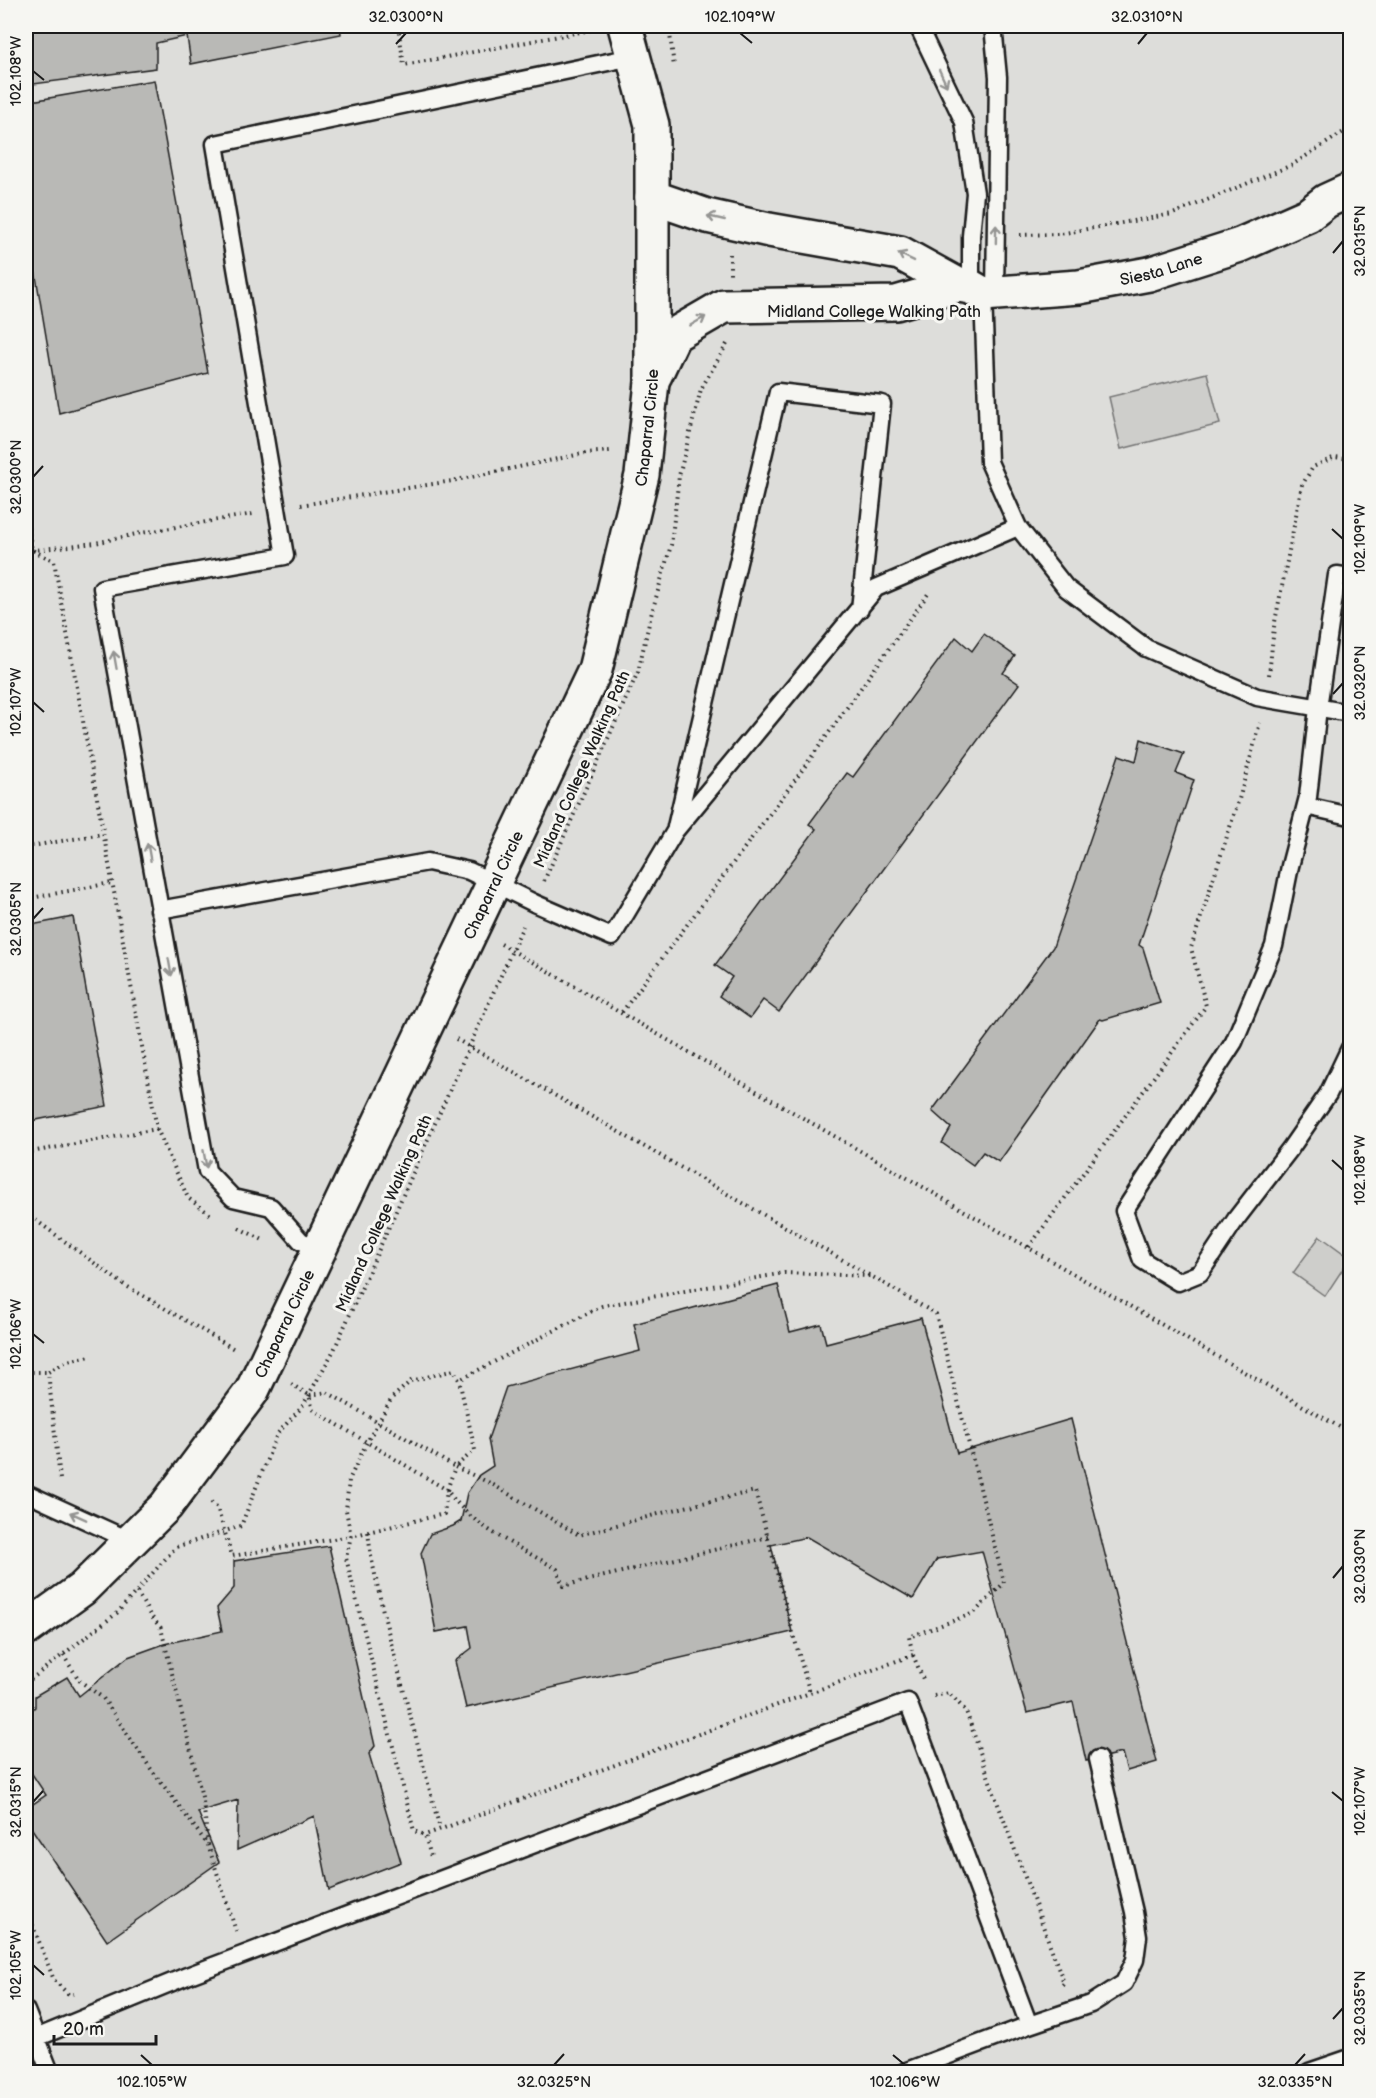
<svg xmlns="http://www.w3.org/2000/svg" width="1376" height="2098" viewBox="0 0 1376 2098" font-family="'Balsamiq Sans',sans-serif">
	<style>
		.built { fill: #ddddda }
		.green { fill: #cececb; stroke: #757574; stroke-width: 1.5 }
		.building { fill: #b9b9b6; stroke: #1c1c1c; stroke-width: 1.5 }
		.lines { fill: none; stroke-linecap: round; stroke-linejoin: round }
		.service-casing { stroke: #1c1c1c; stroke-width: 21 }
		.minor-casing { stroke: #1c1c1c; stroke-width: 38 }
		.path { stroke: #1c1c1c; stroke-width: 4; stroke-dasharray: 1.5 4.5; stroke-linecap: butt }
		.service { stroke: #f6f6f2; stroke-width: 16 }
		.minor { stroke: #f6f6f2; stroke-width: 33 }
		.oneway { stroke: #949492 }
		.ticks { fill: none; stroke: #1c1c1c; stroke-width: 2 }
		.labels { text-anchor: middle; stroke-width: 6; stroke-linejoin: round; paint-order: stroke }
		.street-label { font-size: 16px; fill: #1c1c1c; stroke: #f6f6f2 }
		.neatline { fill: none; stroke: #1c1c1c; stroke-width: 2 }
		.ticks-label { font-size: 15px; text-anchor: middle; fill: #1c1c1c }
	</style>
	<rect width="100%" height="100%" fill="#edede9"/>
	<filter id="ink" filterUnits="userSpaceOnUse"><feTurbulence type="fractalNoise" baseFrequency=".0167" numOctaves="2"/><feDisplacementMap in="SourceGraphic" scale="12" xChannelSelector="R" yChannelSelector="G"/><feConvolveMatrix kernelMatrix="1 2 1 2 8 2 1 2 1" color-interpolation-filters="sRGB"/></filter>
	<g filter="url(#ink)">
		<path class="built" d="M26 26H1350V2072H26Z"/>
		<path class="green" d="M1207 373 1220 424 1121 449 1109 397Z
			M1320 1236 1350 1258 1325 1296 1293 1273Z"/>
		<path class="building" d="M26 26H340L341 34 191 64 187 36 156 43V68L26 85Z
			M154 80 208 373 59 413 26 217V102Z
			M984 634 1015 656 1003 673 1019 684 779 1012 763 1000 750 1018 719 996 732 977 715 965 816 829 809 824 847 773 853 777 956 637 972 651Z
			M1141 739 1184 754 1176 773 1194 780 1139 945 1143 948 1160 1003 1103 1020 1100 1019 999 1162 983 1152 973 1165 942 1143 951 1128 932 1111 1053 947 1119 755 1136 761Z
			M73 917 107 1106 26 1122V926Z
			M778 1285 790 1332 821 1324 826 1343 921 1318 957 1453 1071 1419 1157 1762 1127 1771 1122 1753 1086 1761 1073 1702 1027 1713 982 1551 937 1559 913 1599 807 1537 771 1545 792 1632 466 1708 455 1661 472 1648 468 1626 436 1632 421 1553 430 1534 453 1526 461 1521 467 1493 479 1475 493 1466 488 1439 506 1387 640 1351 634 1324Z
			M329 1546 375 1746 369 1754 401 1862 329 1890 314 1816 237 1850 238 1800 198 1812 219 1862 107 1941 26 1820V1809L46 1795 26 1765V1716L35 1707V1696L67 1677 79 1696 128 1657 164 1644 222 1631 217 1608 234 1588V1561Z"/>
		<g class="lines">
			<g class="service-casing">
				<path id="service" d="M918 26 964 122 975 193 971 236V287
					M993 26 998 77 995 293
					M983 294 989 462 1018 527 1066 588 1146 648 1257 697 1350 713
					M1350 577 1337 575 1318 708 1308 797 1290 866 1274 946 1234 1042 1124 1211 1142 1260 1178 1282 1200 1273 1236 1219 1290 1149 1328 1094 1350 1048
					M1306 806 1350 816
					M676 827 778 392 882 404 860 609
					M159 910 428 862 469 871 534 903 612 937 675 831 876 588 1018 527
					M320 1249 301 1241 271 1207 233 1198 207 1171 102 588 285 556 215 144 632 57
					M26 1493 131 1541
					M26 2011 50 2072
					M1029 2025 1091 2004 1124 1983 1135 1960 1138 1937 1134 1912 1098 1759
					M36 2038 187 1976 908 1702 1029 2025 904 2072
					M1309 2072 1350 2058"/>
			</g>
			<g class="minor-casing">
				<g id="minor">
					<path d="M652 197 707 216 769 230 900 253 958 285"/>
					<path id="s1" d="M655 375 674 335 724 306 896 303 958 285 971 287 983 294 1079 287 1149 274 1240 245 1308 215 1326 201 1350 190"/>
					<path id="s2" d="M26 1629 82 1589 166 1506 252 1391 595 670 642 475 652 382V125L625 26"/>
				</g>
			</g>
			<path class="path" d="M398 26 404 65 591 30
				M669 26 674 67
				M1020 235 1059 234 1173 214 1292 165 1350 128
				M730 254V274
				M301 505 452 481 586 453 610 451
				M26 516 32 550 54 561 157 1129 188 1198 211 1215
				M26 551 95 543 141 533 253 514
				M1269 675 1274 627 1302 485 1313 467 1335 457 1350 459
				M26 847 102 834
				M544 881 638 672 650 619 671 545 679 476 701 389 727 344
				M26 899 111 883
				M501 944 1350 1433
				M622 1012 798 776 928 594
				M456 1039 869 1275
				M26 1153 157 1129
				M26 1213 123 1284 236 1350
				M239 1228 265 1241
				M1029 1247 1206 1006 1191 948 1240 796 1260 723
				M26 1372H48
				M291 1384 309 1395 313 1410 447 1490 444 1514 351 1536 346 1558 414 1831 425 1835 431 1857
				M310 1395 327 1392 455 1467 475 1450 459 1380
				M1347 1431 1350 1414
				M60 1479 48 1372 67 1361 91 1356
				M211 1502 217 1507 232 1556 351 1536 346 1510 349 1480 367 1442 392 1398 411 1381 454 1370 459 1380 602 1306 784 1273 871 1276 936 1314 1004 1583 974 1613 909 1637 913 1655 425 1835
				M368 1532 371 1556 384 1616 440 1829
				M768 1537 563 1586 557 1569C518 1546 473 1528 447 1490L455 1467 490 1483 579 1535 681 1508 755 1491C774 1558 790 1626 810 1693
				M137 1592 150 1615 161 1628 203 1801 208 1844
				M63 1655 80 1681 103 1698 151 1769 208 1845 236 1931
				M913 1655 923 1679
				M26 1683 117 1613 176 1547 241 1526 277 1434 302 1407 334 1350 523 926
				M934 1696 949 1693 966 1711 995 1796 1064 1983 1061 1986
				M26 1908 54 1980 69 1995 73 1994"/>
			<use href="#service" class="service"/>
			<use href="#minor" class="minor"/>
		</g>
		<defs><path id="oneway-shaft" d="M-6 0H5M1.5-3L5.5 0L1.5 3" fill="none" stroke-width="1.6" stroke-linecap="round" stroke-linejoin="round" transform="scale(1.5)"/></defs>
		<g class="oneway">
			<use href="#oneway-shaft" transform="translate(943 78) rotate(65)"/>
			<use href="#oneway-shaft" transform="translate(716 218) rotate(-167)"/>
			<use href="#oneway-shaft" transform="translate(996 234) rotate(-89)"/>
			<use href="#oneway-shaft" transform="translate(906 257) rotate(-154)"/>
			<use href="#oneway-shaft" transform="translate(698 321) rotate(-30)"/>
			<use href="#oneway-shaft" transform="translate(115 660) rotate(-100)"/>
			<use href="#oneway-shaft" transform="translate(149 852) rotate(-100)"/>
			<use href="#oneway-shaft" transform="translate(170 967) rotate(80)"/>
			<use href="#oneway-shaft" transform="translate(205 1159) rotate(80)"/>
			<use href="#oneway-shaft" transform="translate(78 1516) rotate(-156)"/>
		</g>
	</g>
	<path class="ticks" d="M740 33 752 43M396 44 406 33M1138 44 1147 33M33 71 44 80M1333 253 1343 241M33 477 43 466M1332 529 1343 539M1333 694 1343 683M33 702 44 712M33 919 43 908M1332 1160 1343 1170M33 1334 44 1343M1333 1578 1343 1566M1332 1792 1343 1801M33 1802 43 1791M33 1965 44 1975M1333 2019 1343 2008M141 2055 152 2065M893 2055 905 2065M554 2065 564 2054M1295 2065 1305 2054"/>
	<g class="labels">
		<g class="street-label">
			<text dy="6" stroke="none"><textPath href="#s1" startOffset="546">Siesta Lane</textPath></text>
			<text x="874" y="317">Midland College Walking Path</text>
			<text dy="6" stroke="none"><textPath href="#s2" startOffset="1377">Chaparral Circle</textPath></text>
			<text transform="translate(581 769) rotate(-66)" y="6">Midland College Walking Path</text>
			<text dy="6" stroke="none"><textPath href="#s2" startOffset="891">Chaparral Circle</textPath></text>
			<text transform="translate(383 1213) rotate(-66)" y="6">Midland College Walking Path</text>
			<text dy="6" stroke="none"><textPath href="#s2" startOffset="405">Chaparral Circle</textPath></text>
		</g>
	</g>
	<rect width="1376" height="2098" fill="none" stroke="#f6f6f2" stroke-width="66"/>
	<path d="M54 2035v9h102v-9" fill="none" stroke="#1c1c1c" stroke-width="3"/>
	<text x="63" y="2035" font-size="18" fill="#1c1c1c" stroke="#f6f6f2" stroke-width="4.5" paint-order="stroke">20 m</text>
	<rect x="33" y="33" width="1310" height="2032" class="neatline"/>
	<g class="ticks-label">
		<text x="406" y="22">32.0300°N</text>
		<text x="740" y="22">102.109°W</text>
		<text x="1147" y="22">32.0310°N</text>
		<text transform="translate(16 71) rotate(-90)" y="5">102.108°W</text>
		<text transform="translate(1360 241) rotate(-90)" y="5">32.0315°N</text>
		<text transform="translate(16 477) rotate(-90)" y="5">32.0300°N</text>
		<text transform="translate(1360 539) rotate(-90)" y="5">102.109°W</text>
		<text transform="translate(1360 683) rotate(-90)" y="5">32.0320°N</text>
		<text transform="translate(16 702) rotate(-90)" y="5">102.107°W</text>
		<text transform="translate(16 919) rotate(-90)" y="5">32.0305°N</text>
		<text transform="translate(1360 1170) rotate(-90)" y="5">102.108°W</text>
		<text transform="translate(16 1334) rotate(-90)" y="5">102.106°W</text>
		<text transform="translate(1360 1566) rotate(-90)" y="5">32.0330°N</text>
		<text transform="translate(1360 1801) rotate(-90)" y="5">102.107°W</text>
		<text transform="translate(16 1802) rotate(-90)" y="5">32.0315°N</text>
		<text transform="translate(16 1965) rotate(-90)" y="5">102.105°W</text>
		<text transform="translate(1360 2008) rotate(-90)" y="5">32.0335°N</text>
		<text x="152" y="2087">102.105°W</text>
		<text x="554" y="2087">32.0325°N</text>
		<text x="905" y="2087">102.106°W</text>
		<text x="1295" y="2087">32.0335°N</text>
	</g>
</svg>
